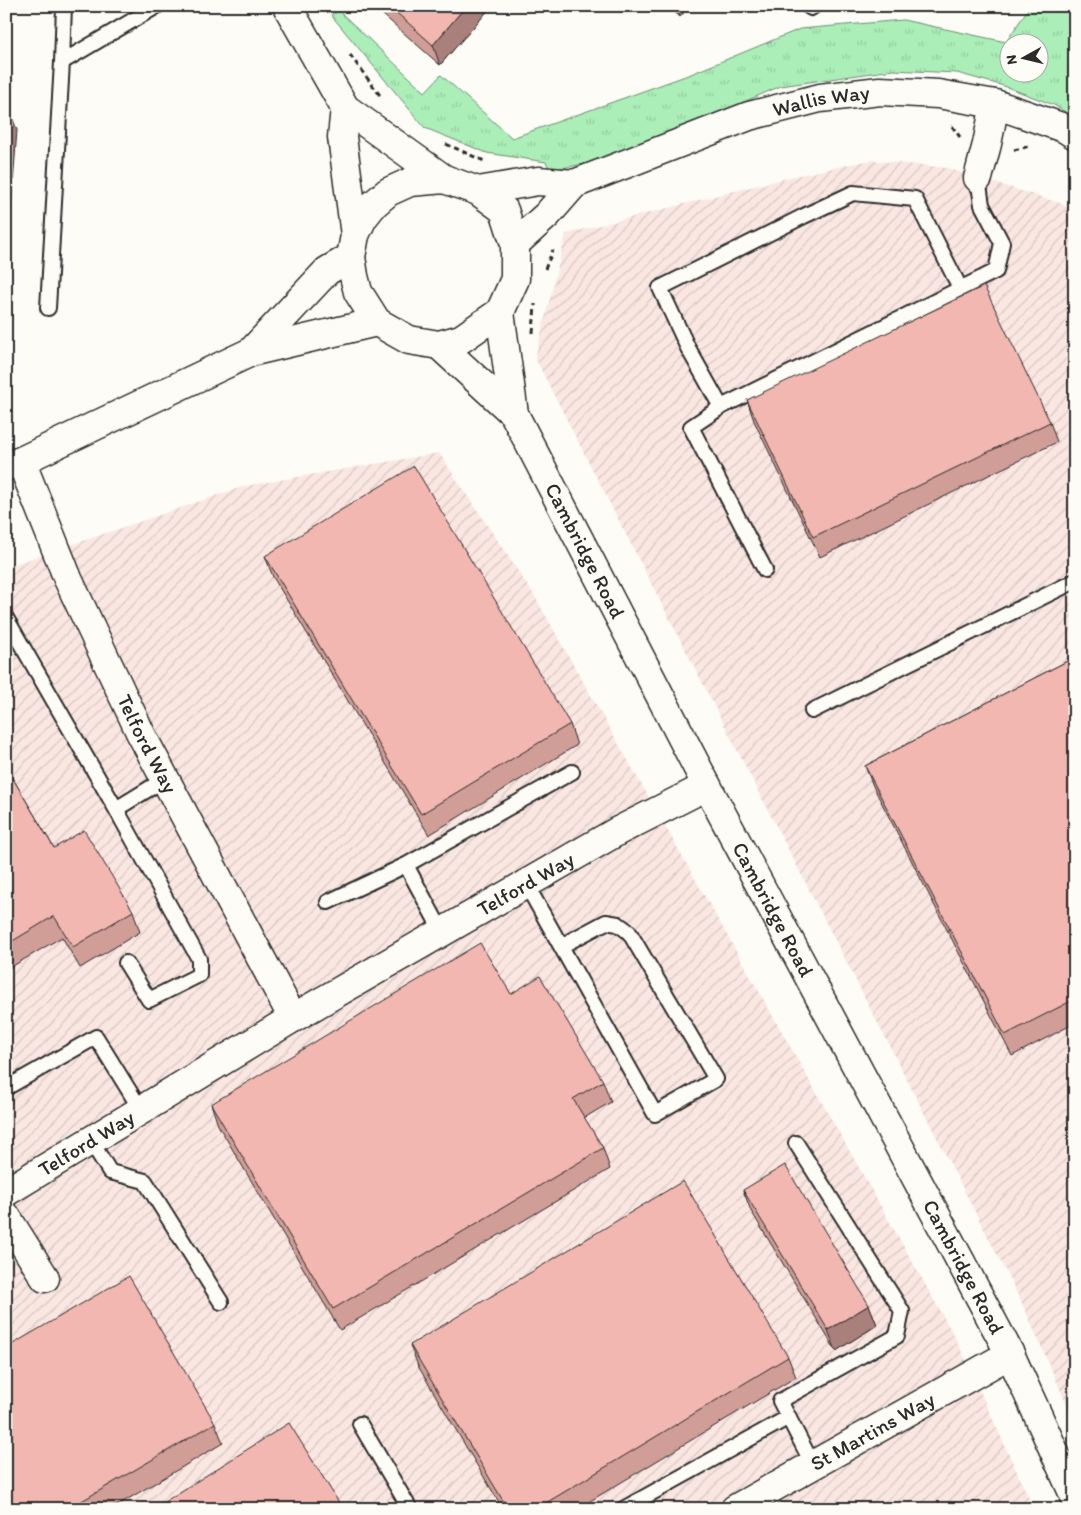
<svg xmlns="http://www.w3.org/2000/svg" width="1081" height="1515" viewBox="0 0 1081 1515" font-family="Itim,sans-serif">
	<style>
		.industrial { fill: url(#industrial-furrows) }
		.grass { fill: url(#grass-tufts); stroke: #6b8c72; fill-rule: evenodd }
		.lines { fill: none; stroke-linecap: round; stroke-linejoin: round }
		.lane-casing { stroke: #2b2b2b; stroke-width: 18 }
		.street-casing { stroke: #2b2b2b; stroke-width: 31 }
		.secondary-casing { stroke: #2b2b2b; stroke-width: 31 }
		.path { stroke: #2b2b2b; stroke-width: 3; stroke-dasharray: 5 4; stroke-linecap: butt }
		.lane { stroke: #fdfcf7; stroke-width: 14 }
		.street { stroke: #fdfcf7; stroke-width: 28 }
		.secondary { stroke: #fdfcf7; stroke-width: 28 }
		.wall { fill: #d09d97; stroke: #2b2b2b }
		.shaded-wall { fill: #a9807b; stroke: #2b2b2b }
		.building { fill: #f2b7b0; stroke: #2b2b2b }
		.labels { text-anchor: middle; stroke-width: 4.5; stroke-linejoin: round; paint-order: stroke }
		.street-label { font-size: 21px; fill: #2b2b2b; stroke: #fdfcf7 }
	</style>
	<defs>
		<pattern id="industrial-furrows" width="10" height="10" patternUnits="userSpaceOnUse" patternTransform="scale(1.25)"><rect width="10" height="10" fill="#fae7e2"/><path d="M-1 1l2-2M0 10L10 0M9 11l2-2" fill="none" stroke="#d6c6c2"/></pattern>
		<pattern id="grass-tufts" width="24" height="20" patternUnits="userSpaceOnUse" patternTransform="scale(1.25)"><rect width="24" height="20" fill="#abeeb8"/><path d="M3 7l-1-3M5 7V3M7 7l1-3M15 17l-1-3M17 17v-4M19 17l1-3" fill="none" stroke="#93cc9e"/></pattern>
	</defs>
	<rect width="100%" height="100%" fill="#fdfcf7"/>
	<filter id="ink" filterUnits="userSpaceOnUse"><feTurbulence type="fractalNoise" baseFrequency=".02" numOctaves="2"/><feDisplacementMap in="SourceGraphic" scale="10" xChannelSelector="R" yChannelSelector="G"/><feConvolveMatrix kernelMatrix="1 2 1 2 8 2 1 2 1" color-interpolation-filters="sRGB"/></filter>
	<g filter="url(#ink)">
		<path class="industrial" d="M871 160 947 168 1060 203 1075 212V1423L1021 1301 535 358 566 234 790 177Z
			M439 453 534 595 955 1337 1034 1509H6V567L245 486Z"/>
		<path class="grass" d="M1030 6H1075V118L1054 105 1004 86 957 73 893 70 781 86 608 160 550 170 546 162 487 153 425 128 331 15 339 11 425 92 441 75 512 138 691 74 800 29 903 20 1006 42ZM1008 42H1038V72H1008Z"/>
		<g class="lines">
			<g class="lane-casing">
				<path id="lane" d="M808 6 811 8 814 6
					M62 62 64 6
					M48 308 62 62 157 6
					M721 407 688 348 660 288 804 216 853 193 915 199 960 288
					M765 570 691 427 721 407 996 271 1002 243 982 205 978 178
					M6 618 116 809
					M812 711 1075 581
					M406 865 572 772
					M526 884 655 1114 716 1079 629 932 618 924 606 922 561 946
					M328 902 406 865 442 932
					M126 963 149 1000 199 975V959L116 809 165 779
					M6 1088 96 1037 141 1110
					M90 1140 110 1172 145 1181 221 1302
					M796 1143 902 1311 897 1336 780 1401 813 1465
					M360 1424 410 1509
					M623 1509 789 1417"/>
			</g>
			<g class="street-casing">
				<g id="street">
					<path d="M287 6 345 108 444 179"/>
					<path d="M345 108 342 137 355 235"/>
					<path d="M978 178 987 144 995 104"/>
					<path id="s1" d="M21 461 68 579 141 734 293 1018"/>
					<path id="s2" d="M6 1192 293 1018 618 831 707 786"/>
					<path d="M6 1216 45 1278"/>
					<path id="s3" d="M735 1509 1010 1354"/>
				</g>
			</g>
			<g class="secondary-casing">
				<g id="secondary">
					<path d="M444 179 478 191 504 210 515 244V279L500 312 461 339 439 345 409 340 377 322 358 292 354 276 351 257 355 235 363 218 374 204 388 192 410 182Z"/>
					<path d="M478 191 538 181 574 184"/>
					<path id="s4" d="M515 244 547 215 574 184 749 116 820 98 880 91 938 94 995 104 1064 128 1075 135"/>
					<path d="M500 312 514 414"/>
					<path id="s5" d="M439 345 514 414 707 786 1010 1354 1075 1497"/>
					<path d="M251 352 327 271 351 257"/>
					<path d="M6 466 21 461 251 352 377 322"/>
				</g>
			</g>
			<path class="path" d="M350 55 382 98
				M952 126 960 137
				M446 144 484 161
				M1014 150 1030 146
				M545 269 553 250
				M533 333 535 304"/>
			<use href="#lane" class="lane"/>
			<use href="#street" class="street"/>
			<use href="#secondary" class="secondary"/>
		</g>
		<path class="wall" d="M373 6H492L440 65Z
			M668 6H689L680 17Z
			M747 400 1050 422 1057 442 820 557 754 421Z
			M265 556 570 724 577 745 429 835 273 577Z
			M1075 657V1023L1012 1056 873 786 865 766Z
			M6 767 54 848 133 911 140 932 80 968 62 937 6 970Z
			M511 994 603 1081 611 1102 584 1118 603 1148 610 1169 340 1330 218 1125 211 1104Z
			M743 1190 869 1305 877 1325 836 1351 751 1211Z
			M410 1345 788 1357 796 1377 577 1509H503L418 1366Z
			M215 1423 223 1443 111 1509H6Z"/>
		<path class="shaded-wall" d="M466 6H492L440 65 433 45Z
			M676 6H689L680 17Z
			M9 109 17 130 6 279V153Z
			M869 1305 877 1325 836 1351 828 1330Z"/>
		<path class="building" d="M389 6H466L433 45Z
			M6 109H9L6 153Z
			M984 286 1050 422 813 537 747 400Z
			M414 466 570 724 421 814 265 556Z
			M1075 657V999L1005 1035 865 766Z
			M6 767 54 848 84 830 133 911 73 947 54 916 6 945Z
			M480 943 511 994 540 976 603 1081 573 1099 603 1148 333 1309 211 1104Z
			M785 1165 869 1305 828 1330 743 1190Z
			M683 1181 788 1357 536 1509H508L410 1345Z
			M129 1276 215 1423 68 1509H6V1348Z
			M289 1423 343 1509H153Z"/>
	</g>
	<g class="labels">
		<g class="street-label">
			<text dy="7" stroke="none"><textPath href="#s4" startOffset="346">Wallis Way</textPath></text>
			<text dy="7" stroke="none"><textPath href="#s5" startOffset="256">Cambridge Road</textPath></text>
			<text dy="7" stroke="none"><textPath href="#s1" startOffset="310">Telford Way</textPath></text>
			<text dy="7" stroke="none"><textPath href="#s2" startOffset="604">Telford Way</textPath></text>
			<text dy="7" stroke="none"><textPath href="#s5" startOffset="661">Cambridge Road</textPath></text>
			<text dy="7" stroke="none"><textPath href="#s2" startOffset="94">Telford Way</textPath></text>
			<text dy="7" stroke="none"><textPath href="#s5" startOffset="1066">Cambridge Road</textPath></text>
			<text dy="7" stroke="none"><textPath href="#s3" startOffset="158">St Martins Way</textPath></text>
		</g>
	</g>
	<rect width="1081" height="1515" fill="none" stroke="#fdfcf7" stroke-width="25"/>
	<rect x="12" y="12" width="1056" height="1490" fill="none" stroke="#2b2b2b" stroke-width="2" filter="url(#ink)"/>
	<g transform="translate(1024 58) rotate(262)"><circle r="24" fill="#fdfcf7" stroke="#a9a8a5"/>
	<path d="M0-4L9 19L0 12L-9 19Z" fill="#2b2b2b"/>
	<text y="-8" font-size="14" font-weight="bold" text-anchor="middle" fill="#2b2b2b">N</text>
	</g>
</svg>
